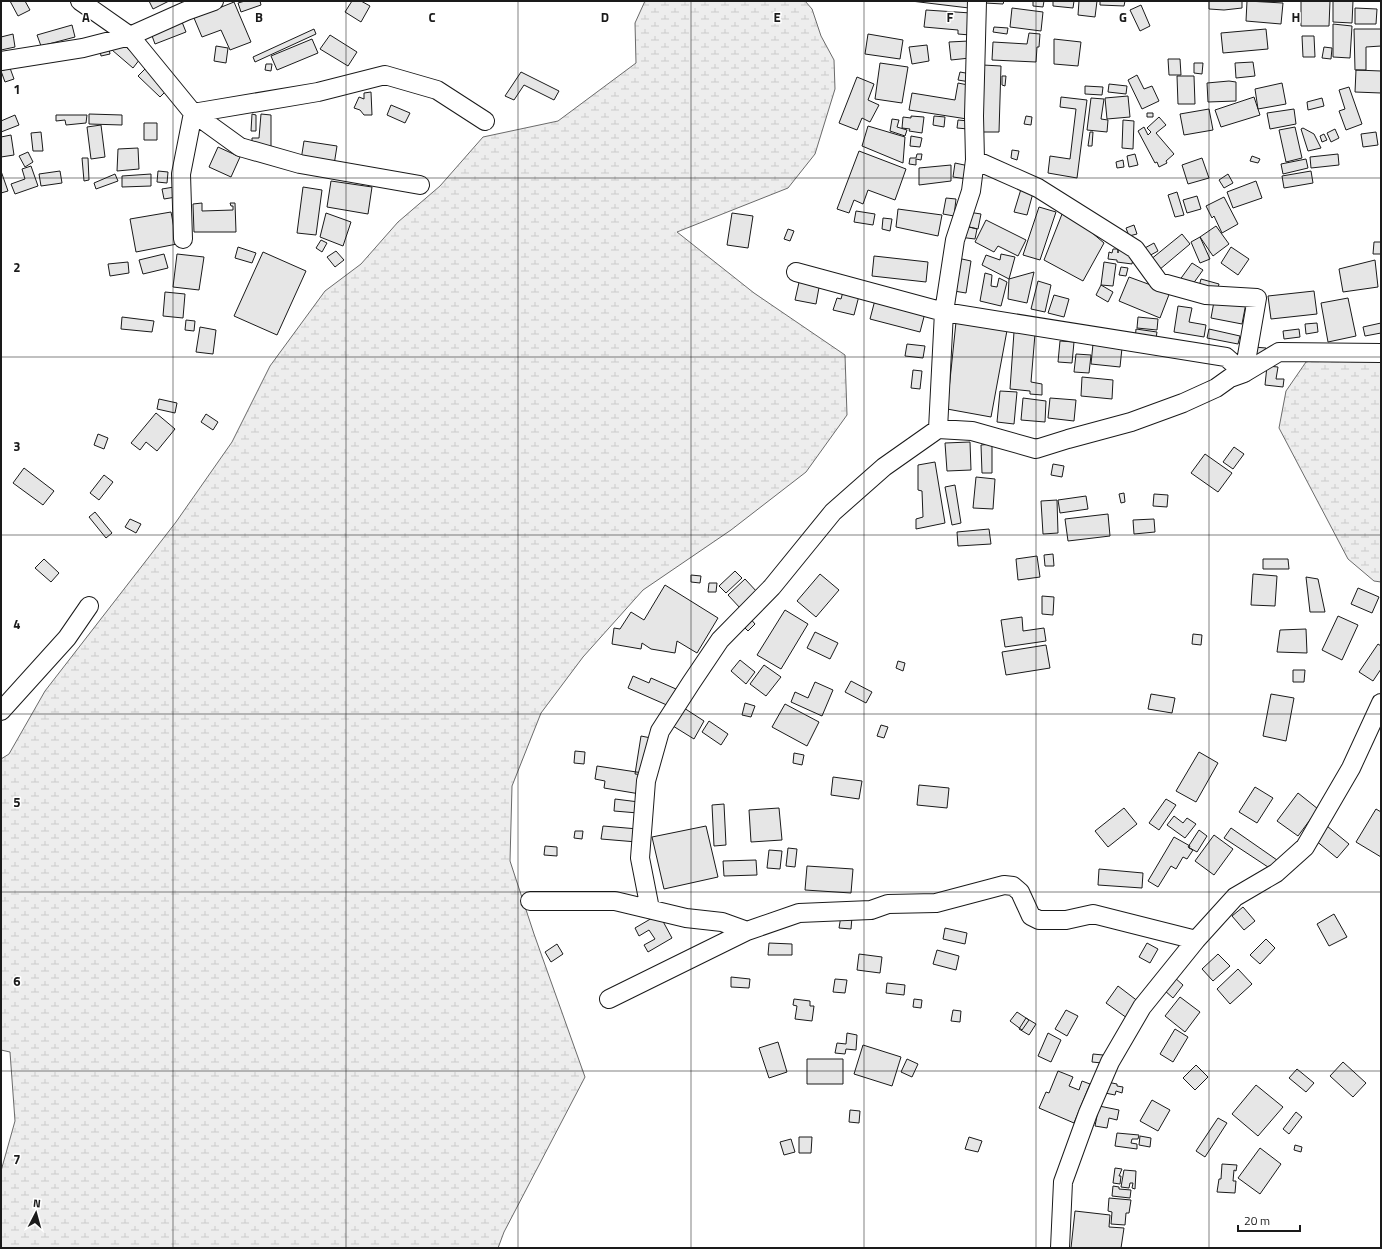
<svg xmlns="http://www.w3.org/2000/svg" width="1382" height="1249" viewBox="0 0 1382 1249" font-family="'Titillium Web',sans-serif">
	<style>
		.wetland { fill: url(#wetland-marsh); stroke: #6a6a6a }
		.building { fill: #e6e6e6; stroke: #1a1a1a }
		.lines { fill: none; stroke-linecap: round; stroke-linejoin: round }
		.street-casing { stroke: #1a1a1a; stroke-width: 20 }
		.street { stroke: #fff; stroke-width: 18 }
		.grid { fill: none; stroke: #1a1a1a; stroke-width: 1; stroke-opacity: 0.55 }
		.grid-label { font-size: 13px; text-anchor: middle; font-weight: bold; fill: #1a1a1a; stroke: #fff; stroke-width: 3; stroke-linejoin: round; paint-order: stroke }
	</style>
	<defs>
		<pattern id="wetland-marsh" width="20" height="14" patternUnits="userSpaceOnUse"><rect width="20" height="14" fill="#ededed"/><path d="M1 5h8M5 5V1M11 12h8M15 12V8" fill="none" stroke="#cbcbcb"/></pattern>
	</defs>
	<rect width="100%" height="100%" fill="#fff"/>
	<path class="wetland" d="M645 1H805L812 9 821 36 834 60 835 89 815 154 788 188 677 232 754 293 845 355 847 415 806 472 731 530 643 590 583 657 541 713 512 786 510 861 534 934 585 1077 504 1232 498 1248H1V1171L15 1121 10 1052 1 1050V759L9 754 45 691 176 522 232 442 270 366 325 291 361 264 398 222 440 186 483 137 558 121 636 63 635 23Z
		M1374 348H1381V582L1374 581 1348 559 1279 428 1286 391 1306 362Z"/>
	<path class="building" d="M10 1H25L30 10 18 16Z
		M149 1H169L153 9Z
		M245 1H260L261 5 241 12 238 3Z
		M352 1H361L370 6 361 22 345 12Z
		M911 1H970L969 8Z
		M985 1H1004L1003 4 985 3Z
		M1033 1H1044L1043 7 1033 6Z
		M1053 1H1074L1073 8 1053 6Z
		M1079 1H1097L1095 17 1078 15Z
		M1100 1H1125L1124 6 1100 5Z
		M1209 1H1242V8L1224 10 1209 9Z
		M1247 1 1283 3 1281 24 1246 21Z
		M1301 1H1330L1329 26H1301Z
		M1333 1H1353L1352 23 1333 22Z
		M234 2 251 42 230 50 221 30 202 37 194 18Z
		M1141 5 1150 26 1140 31 1130 10Z
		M1012 8 1043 12 1041 31 1010 27Z
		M1355 8 1377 9 1376 24H1355Z
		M926 10 971 13 970 35 958 34V30L924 27Z
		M182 22 186 32 155 44 151 33Z
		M1333 24 1352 26 1350 58 1333 57Z
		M72 25 75 37 41 46 37 35Z
		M994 27 1008 28 1007 34 993 32Z
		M314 29 316 34 255 62 253 57Z
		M1266 29 1268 49 1223 53 1221 33Z
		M1354 29H1381V46L1366 47V70H1355Z
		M1029 33 1040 34 1039 47H1037L1036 62 992 60 993 42 1027 44Z
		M13 34 15 47 1 50V37Z
		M868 34 903 40 900 59 865 54Z
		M330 35 357 52 348 66 320 49Z
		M1302 36H1314L1315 57H1303Z
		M312 39 318 53 277 70 271 56Z
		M1054 39 1081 42 1078 66 1054 64Z
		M119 41 140 59 133 68 112 50Z
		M969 41 970 58 951 60 949 42Z
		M108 44 110 54 101 56 99 45Z
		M927 45 929 61 912 64 909 47Z
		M216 46 228 48 226 63 214 61Z
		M1324 47 1332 48 1331 59 1322 58Z
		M1168 59H1180L1181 75H1169Z
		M1253 62 1255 76 1236 78 1235 63Z
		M880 63 908 67 902 103 875 99Z
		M1194 63H1203L1202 74 1194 73Z
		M266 64H272L271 71 265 70Z
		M983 65 1001 66 999 132H982Z
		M10 68 14 79 5 82 1 71Z
		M146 68 168 89 160 97 138 76Z
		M1356 70 1381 71V93L1355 92Z
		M521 72 559 91 554 100 524 85 514 100 505 96Z
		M960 72 971 74 970 82 958 80Z
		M1137 75 1144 89 1152 86 1159 101 1142 109 1128 80Z
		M1002 76H1006L1005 86 1002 85Z
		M1177 76H1194L1195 104H1178Z
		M857 77 874 84 868 100 879 105 870 122 862 118 857 130 839 123Z
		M1229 81 1236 82V101L1208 102 1207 83Z
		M958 83 973 86 967 119 909 110 912 93 955 100Z
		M1282 83 1286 104 1258 109 1255 89Z
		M1109 84 1127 86 1126 94 1108 92Z
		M1085 86 1103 87 1102 95 1085 94Z
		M1349 87 1362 124 1346 130 1339 111 1345 109 1339 90Z
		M371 92 372 115H364L360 110 354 108 359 97 364 99V93Z
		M1128 96 1130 117 1107 119 1105 98Z
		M1061 97 1087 100 1077 178 1048 173 1050 156 1070 159 1076 109 1060 107Z
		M1254 97 1260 115 1221 127 1215 110Z
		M1091 98 1104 99 1101 119 1108 120 1107 132 1087 130Z
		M1322 98 1324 106 1308 110 1307 102Z
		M391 105 410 113 405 123 387 115Z
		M1209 109 1213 130 1184 135 1180 114Z
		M1294 109 1296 124 1270 129 1267 113Z
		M1147 113H1153V117H1147Z
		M89 114 122 115V125L89 124Z
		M252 114 256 115V131H251Z
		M261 114 271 115V148L252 146V138H259Z
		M15 115 19 125 1 132V121Z
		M56 115H87L86 123 66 125 65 120 56 121Z
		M911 116 924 117 922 133 909 131 910 129 902 128 903 117 911 118Z
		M934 116 945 117 944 127 933 125Z
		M1026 116 1032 117 1031 125 1024 124Z
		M1159 117 1166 125 1156 133 1174 154 1166 161 1167 163 1159 167 1157 162 1155 163 1138 131 1144 127 1148 135 1151 132 1147 128Z
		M892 119 899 120 897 127 907 130 905 136 890 131Z
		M958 120 969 121 968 129 957 128Z
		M1123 120 1134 121 1133 149 1122 148Z
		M144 123H157V140H144Z
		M101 125 105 157 91 159 87 127Z
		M868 126 905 137 903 163 862 146Z
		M1295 127 1302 158 1286 162 1279 130Z
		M1303 128 1314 134 1321 148 1308 151 1301 129Z
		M1335 129 1339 138 1331 142 1327 133Z
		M41 132 43 151H33L31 133Z
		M1090 132H1093L1092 146H1088Z
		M1376 132 1378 145 1363 147 1361 134Z
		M1324 134 1327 140 1322 142 1320 136Z
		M11 135 14 155 1 157V137Z
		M911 136 922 138 920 147 910 146Z
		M304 141 337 146 334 165 301 160Z
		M218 147 240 157 231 177 209 167Z
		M138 148 139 169 117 171 118 149Z
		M1012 150 1019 151 1017 160 1011 158Z
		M859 151 906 169 895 200 868 190 863 204 854 200 849 213 837 209Z
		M28 152 33 162 25 167 19 156Z
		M917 154H922L921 160 916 159V165L909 164 910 158H916Z
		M1135 154 1138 165 1129 167 1127 156Z
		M1338 154 1339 165 1311 168 1310 157Z
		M1252 156 1260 159 1258 163 1250 161Z
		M82 158H88L89 180 84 181Z
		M1202 158 1209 178 1188 184 1182 165Z
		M1306 159 1308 168 1283 174 1281 164Z
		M1123 160 1124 167 1117 168 1116 162Z
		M955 163 969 166 967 179 953 177Z
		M951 165V181L919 185V168Z
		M31 166 38 186 15 194 11 184 25 179 22 169Z
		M1 171 8 191 1 193Z
		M60 171 62 183 41 186 39 174Z
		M158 171 168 172 167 183 157 182Z
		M1311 171 1313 183 1284 188 1282 176Z
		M115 174 118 181 96 189 94 183Z
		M151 174V186L122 187V176Z
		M1228 174 1233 183 1224 188 1219 180Z
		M331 181 372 187 368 214 327 207Z
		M1256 181 1262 198 1233 208 1227 192Z
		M174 187 176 197 164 199 162 189Z
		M303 187 322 190 316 235 297 233Z
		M1021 189 1033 193 1027 215 1014 212Z
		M1177 192 1184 215 1175 217 1168 195Z
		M1197 196 1201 209 1187 213 1183 200Z
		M1224 197 1238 224 1222 233 1214 216 1212 218 1206 206Z
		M946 198 956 199 954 216 943 214Z
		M202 203V211L233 210V206H231L230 203H235L236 232H194L193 204Z
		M1039 207 1056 212 1040 260 1023 255Z
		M898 209 942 215 938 236 896 227Z
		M1064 209 1104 243 1083 281 1044 260Z
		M856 211 875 214 873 225 854 222Z
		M171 212 177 244 136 252 130 219Z
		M968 212 981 214 978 229 965 226Z
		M326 213 351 222 343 246 320 237Z
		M732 213 753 216 748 248 727 245Z
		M883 218 892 219 890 231 882 229Z
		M986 220 1026 240 1018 256 998 246 994 252 975 242Z
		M961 225 977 229 975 239 959 237Z
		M1134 225 1137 234 1129 236 1126 228Z
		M1216 226 1229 244 1213 256 1200 237Z
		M788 229 794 231 790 241 784 239Z
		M1182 234 1190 244 1159 270 1150 260Z
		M1200 237 1210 259 1200 263 1191 242Z
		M321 240 327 243 322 252 316 248Z
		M1374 242H1381V254H1373Z
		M1154 243 1158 251 1147 257 1143 249Z
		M238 247 256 253 252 263 235 258Z
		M1231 247 1249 259 1238 275 1221 263Z
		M1113 249H1118V253V249L1134 253 1132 264 1117 262V260L1108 259 1109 252 1112 253Z
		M336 251 344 260 335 267 327 257Z
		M263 252 306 271 277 335 234 316Z
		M164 254 168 268 143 274 139 260Z
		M177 254 204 257 199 290 173 287Z
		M1001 254 1015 257 1009 279 982 265 986 255 1000 260Z
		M874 256 928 262 926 282 872 276Z
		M953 257 971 261 966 293 948 290Z
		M1375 260 1378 287 1343 292 1339 269Z
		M128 262 129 273 110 276 108 264Z
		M1104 262 1116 264 1113 286 1101 285Z
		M1192 263 1203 270 1190 288 1179 281Z
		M1121 267 1128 268 1126 276 1119 275Z
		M1034 272 1027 303 1008 299 1009 279Z
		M985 273 992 275 991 286 997 287 999 278 1007 282 1001 306 980 301Z
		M1129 277 1170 292 1160 318 1119 301Z
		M800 278 820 282 816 304 795 300Z
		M1201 279 1219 284 1216 295 1198 290Z
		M1038 281 1051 285 1045 312 1031 309Z
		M1101 285 1113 292 1108 302 1096 295Z
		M844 288 860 292 854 315 833 310 837 298 841 299Z
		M1314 291 1317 314 1271 319 1268 296Z
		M165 292 185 294 183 318 163 316Z
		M1054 295 1069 299 1064 317 1048 313Z
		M1215 296 1246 303 1242 324 1211 318Z
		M1348 298 1356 336 1328 342 1321 303Z
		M875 300 925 313 920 332 870 319Z
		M1178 306 1192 308 1189 322 1206 325 1204 337 1174 332Z
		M122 317 154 321 152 332 121 329Z
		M1138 317 1158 319 1157 330 1137 328Z
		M186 320 195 321 194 331 185 330Z
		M956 322 1008 325 991 417 947 409Z
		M1317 323 1318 332 1306 334 1305 324Z
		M1381 323V333L1365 336 1363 327Z
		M200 327 216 330 213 354 196 352Z
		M1136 329 1157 332 1155 344 1135 341Z
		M1209 329 1240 336 1238 344 1207 338Z
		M1299 329 1300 337 1284 339 1283 331Z
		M1014 332 1035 334 1031 382 1042 384V395L1030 394V391L1010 389Z
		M1060 341 1074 342 1072 363 1058 362Z
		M907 344 925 346 923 358 905 356Z
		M1093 344 1122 348 1120 367 1091 364Z
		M1254 347 1266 348 1265 355 1254 354Z
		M1076 354 1091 355 1089 373 1074 372Z
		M1267 366 1278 367 1276 379H1284L1283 387 1265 385Z
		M913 370 922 371 920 389 911 388Z
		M1082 377 1113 380 1112 399 1081 396Z
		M1000 391 1017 392 1014 424 997 422Z
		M1023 398 1046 401 1045 422 1021 420Z
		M1050 398 1076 400 1074 421 1048 418Z
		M159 399 177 403 175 413 157 409Z
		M156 413 175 429 157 451 146 442 140 450 131 443Z
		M206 414 218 422 213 430 201 422Z
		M98 434 108 438 104 449 94 445Z
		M970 442 971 470 947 471 945 443Z
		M992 444V473H982L981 445Z
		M1234 447 1244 454 1233 469 1223 462Z
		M1205 454 1232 473 1218 492 1191 473Z
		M935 462 945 523 916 529V519L923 517 922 491 918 490V465Z
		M1053 464 1064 466 1062 477 1051 475Z
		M24 468 54 491 43 505 13 483Z
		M104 475 113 482 99 500 90 493Z
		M976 477 995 479 993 509 973 508Z
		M955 485 961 523 952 525 945 487Z
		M1124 493 1125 502 1121 503 1119 494Z
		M1154 494 1168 495 1167 507 1153 506Z
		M1086 496 1088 509 1060 513 1058 500Z
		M1057 500 1058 533 1043 534 1041 501Z
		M95 512 112 533 106 538 89 517Z
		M1108 514 1110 536 1068 541 1065 519Z
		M130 519 141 524 136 533 125 527Z
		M1154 519 1155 532 1134 534 1133 520Z
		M989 529 991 544 958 546 957 532Z
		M1053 554 1054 566H1045L1044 555Z
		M1037 556 1040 577 1018 580 1016 559Z
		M44 559 59 573 51 582 35 568Z
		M1263 559H1288L1289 569H1263Z
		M735 571 742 578 726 593 719 586Z
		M820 574 839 590 816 617 797 601Z
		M1253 574 1277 576 1275 606 1251 605Z
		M691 575 701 576 700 583 691 582Z
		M1306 577 1318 579 1325 612H1310Z
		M745 579 758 593 741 609 728 595Z
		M709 583H717L716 592H708Z
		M665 585 718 618 697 653 677 641 675 653 651 649 642 643 641 649 612 644 614 628 620 629 631 612 644 620Z
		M1358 588 1379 597 1372 613 1351 604Z
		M1042 596 1054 597 1053 615 1042 614Z
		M785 610 808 624 781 669 757 655Z
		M1338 616 1358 625 1342 660 1322 650Z
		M749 617 755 624 748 631 741 624Z
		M1022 617 1023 631 1044 628 1046 641 1005 647 1001 620Z
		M1306 629 1307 653 1277 652 1280 630Z
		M815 632 838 643 830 659 807 648Z
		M1193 634 1202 635 1201 645 1192 644Z
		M1378 644 1381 646V669L1373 681 1359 672Z
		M1046 645 1050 668 1006 675 1002 652Z
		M740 660 755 672 746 684 731 671Z
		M898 661 905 663 903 671 896 668Z
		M764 665 781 677 766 696 750 684Z
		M1293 670H1305L1304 682H1293Z
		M633 676 649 683 651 678 676 689 669 706 628 688Z
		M851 681 872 692 866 703 845 692Z
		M815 682 833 690 822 716 791 702 795 692 808 698Z
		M1151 694 1175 698 1172 713 1148 709Z
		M1271 694 1294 698 1286 741 1263 736Z
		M745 703 755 706 751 717 742 715Z
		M785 704 819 722 807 746 772 727Z
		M684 708 704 721 694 739 673 726Z
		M709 721 728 734 721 745 702 732Z
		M881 725 888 727 884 738 877 736Z
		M641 736 651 738 644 775 635 774Z
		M575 751 585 752 584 764 574 763Z
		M1199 752 1218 763 1196 802 1176 791Z
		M794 753 804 755 802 765 793 763Z
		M597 766 643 773 640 794 604 788 605 781 595 779Z
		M833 777 862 781 859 799 831 795Z
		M919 785 949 788 947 808 917 805Z
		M1255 787 1273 798 1257 823 1239 812Z
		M1298 793 1318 809 1298 836 1277 821Z
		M615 799 639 802 638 813 614 811Z
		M1166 799 1176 805 1159 830 1149 823Z
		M724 804 726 845 714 846 712 805Z
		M779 808 782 840 751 842 749 810Z
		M1124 808 1137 824 1108 847 1095 831Z
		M1376 809 1381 812V857L1356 842Z
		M1174 816 1183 823 1187 818 1196 824 1185 838 1167 825Z
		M603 826 638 829 637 842 601 839Z
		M706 826 718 877 664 889 652 837Z
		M1327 826 1349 844 1337 858 1315 840Z
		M1231 828 1277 860 1271 869 1224 838Z
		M1199 830 1207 836 1197 852 1188 847Z
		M575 831H583L582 839 574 838Z
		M1214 835 1233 849 1214 875 1195 861Z
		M1174 837 1190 846 1189 848 1193 850 1187 859 1183 857 1176 869 1171 866 1158 887 1148 881Z
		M545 846 557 847V856L544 855Z
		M788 848 797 849 795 867 786 866Z
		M769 850 782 851 780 869 767 868Z
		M756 860 757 875 724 876 723 861Z
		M807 866 853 869 851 893 805 890Z
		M1099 869 1143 873 1142 888 1098 885Z
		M1243 907 1255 921 1244 930 1232 916Z
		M659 914 672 938 648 952 644 945 655 939 649 930 639 936 635 928Z
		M1334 914 1347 937 1329 946 1317 924Z
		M841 916 852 917 851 929 839 928Z
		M945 928 967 933 965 944 943 939Z
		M1266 939 1275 948 1260 964 1250 955Z
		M769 943 792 944V955H768Z
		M1147 943 1158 949 1150 963 1139 957Z
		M557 944 563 954 551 962 545 952Z
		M937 950 959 956 956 970 933 964Z
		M859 954 882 957 880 973 857 970Z
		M1218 954 1230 966 1213 981 1202 969Z
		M1238 969 1252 984 1230 1004 1217 989Z
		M731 977 750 979 749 988 731 987Z
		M1174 977 1183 985 1173 998 1164 990Z
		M835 979 847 980 845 993 833 992Z
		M887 983 905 985 904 995 886 993Z
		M1118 986 1139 1002 1127 1018 1106 1003Z
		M1180 997 1200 1012 1185 1032 1165 1016Z
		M794 999 810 1001V1006H814L812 1021 795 1019 797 1006 793 1005Z
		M914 999 922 1000 921 1008 913 1007Z
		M953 1010 961 1011 960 1022 951 1021Z
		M1066 1010 1078 1016 1067 1036 1055 1029Z
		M1017 1012 1029 1020 1022 1030 1010 1021Z
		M1026 1018 1036 1024 1029 1035 1019 1029Z
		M1175 1029 1188 1037 1173 1062 1160 1054Z
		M847 1033 857 1035 856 1050 846 1049 845 1054 835 1053 837 1043 846 1044Z
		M1048 1033 1061 1040 1051 1062 1038 1056Z
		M778 1042 787 1072 769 1078 759 1048Z
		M863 1045 901 1057 892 1086 854 1074Z
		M1093 1054 1103 1055 1102 1063 1092 1062Z
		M807 1059H843V1084H807Z
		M907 1059 918 1064 912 1077 901 1072Z
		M1343 1062 1366 1083 1353 1097 1330 1076Z
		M1196 1065 1208 1077 1195 1090 1183 1078Z
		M1297 1069 1314 1083 1306 1092 1289 1078Z
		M1058 1071 1073 1077 1069 1086 1079 1090 1082 1081 1090 1084 1074 1123 1039 1108 1046 1092 1049 1093Z
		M1107 1082 1117 1084V1086L1123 1087 1122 1093 1116 1091 1115 1095 1105 1093Z
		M1256 1085 1283 1107 1258 1136 1232 1114Z
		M1152 1100 1170 1110 1158 1131 1140 1121Z
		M1099 1106 1119 1110 1117 1120 1109 1118 1107 1128 1095 1126Z
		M850 1110 860 1111 859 1123 849 1122Z
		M1296 1112 1302 1117 1289 1134 1283 1129Z
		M1218 1118 1227 1123 1205 1157 1196 1151Z
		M1117 1133 1139 1135 1138 1139H1132L1131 1143 1137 1144V1149L1115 1146Z
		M1140 1136 1151 1138 1150 1147 1139 1145Z
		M799 1137H812L811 1153H799Z
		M969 1137 982 1141 978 1152 965 1149Z
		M791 1139 795 1152 784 1155 780 1142Z
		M1295 1145 1302 1147 1301 1152 1294 1150Z
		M1260 1148 1281 1164 1260 1194 1238 1178Z
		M1222 1164 1237 1165 1236 1171 1234 1170 1233 1181H1236L1235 1193 1217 1192 1219 1179H1221Z
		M1115 1168 1122 1169 1119 1176H1121L1120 1184 1113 1183Z
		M1124 1170 1136 1171 1135 1189 1132 1188 1133 1183H1130L1129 1188 1121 1187Z
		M1113 1186 1119 1187V1189L1131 1190 1130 1198 1112 1196Z
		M1109 1198 1131 1200 1129 1213H1126L1125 1225 1111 1224 1112 1212 1108 1211Z
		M1075 1211 1110 1215 1109 1227 1124 1228 1121 1248H1071Z"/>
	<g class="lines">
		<g class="street-casing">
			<path id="street" d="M80 1 130 36 193 113 240 147 300 164 420 185
				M1 61 83 48 130 36 186 11 214 1
				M183 239 181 174 193 113 318 92 385 75 437 90 485 121
				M796 272 944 312 1226 357 1244 373 1279 352 1381 353
				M938 429 944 312 955 240 971 191 975 160 974 116 977 1
				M1 711 67 638 89 606
				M530 901H615L686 918 722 922 747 931 799 913 871 910 888 904 936 903 1004 885 1013 886 1020 892 1031 916 1039 920H1066L1093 914 1196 940
				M650 909 640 858 646 781 660 731 691 683 720 640 772 587 833 512 884 467 938 429 972 431 1036 449 1068 439 1131 422 1183 403 1216 388 1230 378 1244 373 1257 298 1206 295 1159 282 1135 249 1038 188 975 160
				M609 999 747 931
				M1060 1248 1063 1182 1088 1113 1110 1062 1142 1007 1196 940 1235 897 1276 873 1305 847 1351 768 1381 703"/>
		</g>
		<use href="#street" class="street"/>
	</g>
	<path class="grid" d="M173 1V1248M346 1V1248M518 1V1248M691 1V1248M864 1V1248M1036 1V1248M1209 1V1248M1 178H1381M1 357H1381M1 535H1381M1 714H1381M1 892H1381M1 1071H1381"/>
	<g class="grid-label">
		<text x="86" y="22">A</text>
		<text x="259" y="22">B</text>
		<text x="432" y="22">C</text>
		<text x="605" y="22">D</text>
		<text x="777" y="22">E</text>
		<text x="950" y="22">F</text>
		<text x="1123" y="22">G</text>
		<text x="1296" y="22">H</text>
		<text x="17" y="94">1</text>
		<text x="17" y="272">2</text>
		<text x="17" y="451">3</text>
		<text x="17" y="629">4</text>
		<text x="17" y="807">5</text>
		<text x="17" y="986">6</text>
		<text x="17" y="1164">7</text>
	</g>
	<rect width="1382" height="1249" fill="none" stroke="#1a1a1a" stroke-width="4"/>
	<g transform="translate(36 1213) rotate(6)" stroke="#ffffff" stroke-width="3" paint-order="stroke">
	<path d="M0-3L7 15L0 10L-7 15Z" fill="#1a1a1a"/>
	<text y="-6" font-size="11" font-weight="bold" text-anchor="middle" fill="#1a1a1a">N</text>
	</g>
	<path d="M1238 1225v6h62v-6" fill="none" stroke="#1a1a1a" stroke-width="2"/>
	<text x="1244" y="1225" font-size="12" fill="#1a1a1a" stroke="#ffffff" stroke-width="3" paint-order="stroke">20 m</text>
</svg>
